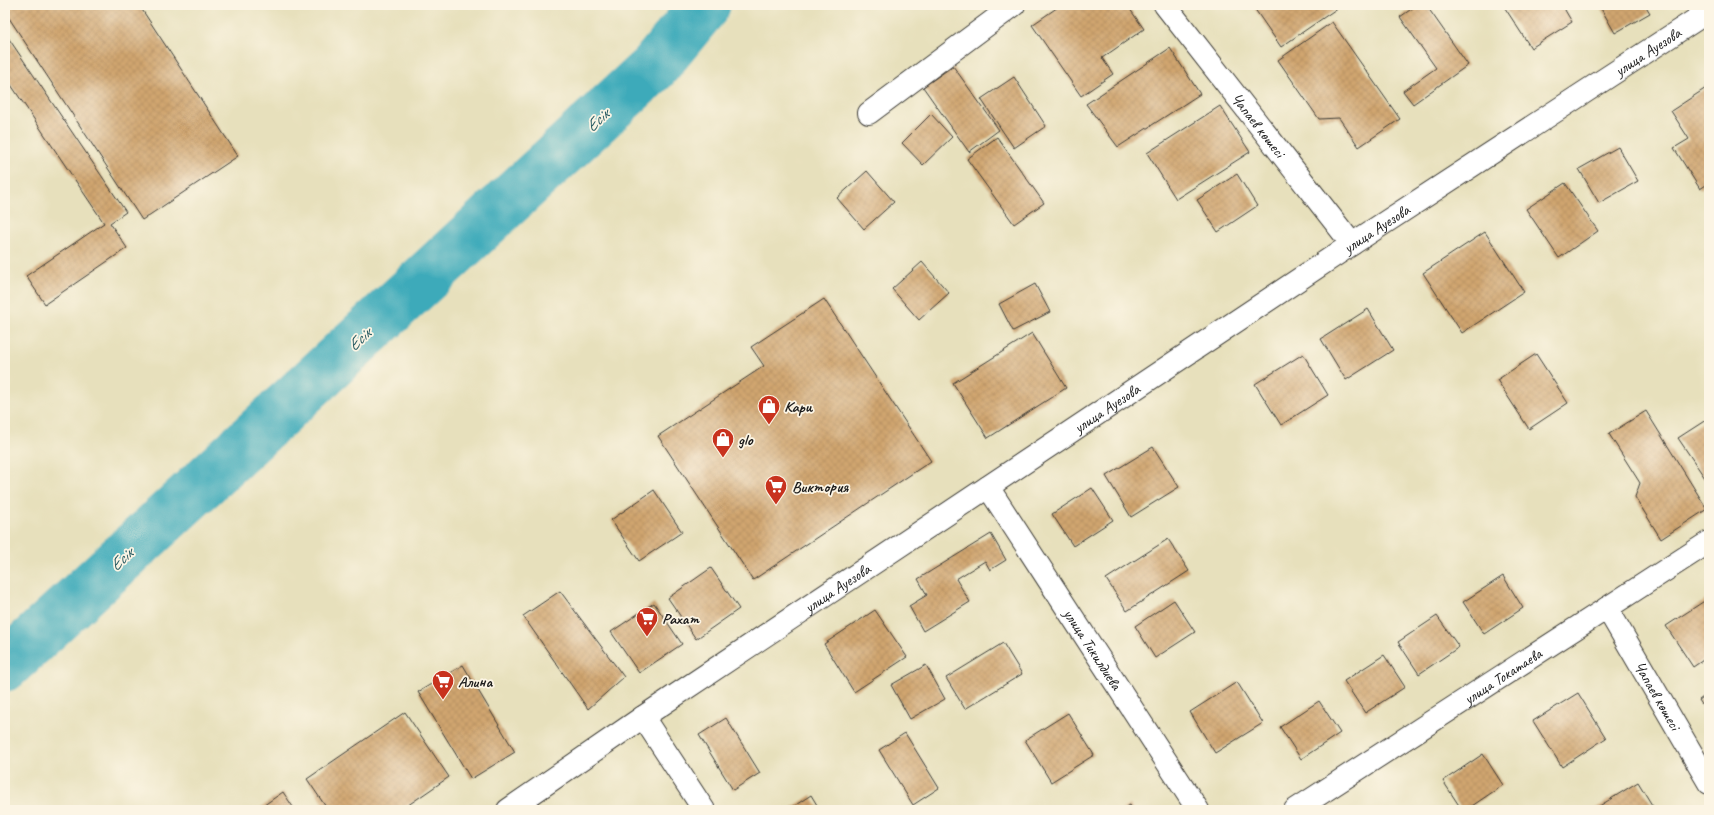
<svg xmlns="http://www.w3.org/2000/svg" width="1714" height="815" viewBox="0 0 1714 815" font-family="Caveat,sans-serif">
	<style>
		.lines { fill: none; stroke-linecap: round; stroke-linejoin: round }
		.river { stroke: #3caaba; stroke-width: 51 }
		.building { fill: url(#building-cross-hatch) }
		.minor-casing { stroke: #3a3934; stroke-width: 24 }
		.minor { stroke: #fff; stroke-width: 22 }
		.labels { text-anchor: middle; stroke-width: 3.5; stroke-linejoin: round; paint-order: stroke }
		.street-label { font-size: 16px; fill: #1c1c1c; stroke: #fcf5e5 }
		.poi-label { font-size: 16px; font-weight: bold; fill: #1c1c1c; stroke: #fcf5e5; text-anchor: start }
		.water-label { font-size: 17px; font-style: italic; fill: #2a5c63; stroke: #fcf5e5 }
	</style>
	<defs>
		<pattern id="building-cross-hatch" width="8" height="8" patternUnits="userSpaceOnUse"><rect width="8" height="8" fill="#d0a570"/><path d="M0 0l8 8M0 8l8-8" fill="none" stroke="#b28d60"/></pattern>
	</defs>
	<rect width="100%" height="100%" fill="#fcf5e5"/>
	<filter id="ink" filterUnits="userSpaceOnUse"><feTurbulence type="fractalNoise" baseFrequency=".025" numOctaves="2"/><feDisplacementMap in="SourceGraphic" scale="8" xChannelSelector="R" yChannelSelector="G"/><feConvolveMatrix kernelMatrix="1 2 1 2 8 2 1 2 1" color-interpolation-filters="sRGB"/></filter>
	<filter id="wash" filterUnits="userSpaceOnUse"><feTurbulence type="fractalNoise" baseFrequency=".012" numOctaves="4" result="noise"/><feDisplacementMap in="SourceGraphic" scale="16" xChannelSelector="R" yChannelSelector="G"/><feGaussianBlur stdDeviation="0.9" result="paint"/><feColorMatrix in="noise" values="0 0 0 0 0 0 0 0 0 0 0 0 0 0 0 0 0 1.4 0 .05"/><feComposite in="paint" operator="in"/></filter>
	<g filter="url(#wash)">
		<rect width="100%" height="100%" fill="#e7e0bc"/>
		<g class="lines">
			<path class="river" d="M5 666 654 67 705 5"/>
		</g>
		<g id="blocks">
			<path class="building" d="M5 5H139L238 156 142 220 5 12Z
				M1061 5H1127L1144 29 1102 58 1113 74 1081 96 1032 25Z
				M1252 5H1342L1281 47Z
				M1417 5H1426L1468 65 1413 104 1403 91 1436 68 1400 17Z
				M1503 5H1562L1572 22 1531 48Z
				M1599 5H1645L1650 13 1615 33Z
				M1332 22 1400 119 1359 147 1339 118 1319 119 1278 60Z
				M5 33 126 212 110 223 127 248 45 304 26 276 104 223 5 76Z
				M1170 48 1200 94 1118 147 1086 104Z
				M953 66 999 130 969 152 923 87Z
				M1014 77 1046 126 1014 148 981 99Z
				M1706 88 1709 93V183L1700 189 1674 148 1689 139 1671 111Z
				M1220 106 1250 152 1176 199 1147 153Z
				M931 114 952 137 923 165 902 143Z
				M997 137 1044 203 1014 224 967 159Z
				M1618 147 1638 181 1599 203 1579 169Z
				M867 171 894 202 864 229 837 198Z
				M1237 174 1257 206 1218 232 1197 200Z
				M1565 183 1598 231 1559 258 1526 209Z
				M1485 232 1524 292 1462 333 1423 273Z
				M922 262 949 293 919 320 892 289Z
				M1035 284 1050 312 1013 331 999 304Z
				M824 299 931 461 753 580 658 436 764 366 751 347Z
				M1368 309 1393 350 1346 380 1321 339Z
				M1032 333 1066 388 988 438 953 383Z
				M1303 354 1328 395 1281 425 1255 384Z
				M1536 354 1568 403 1529 429 1497 380Z
				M1646 411 1707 509 1661 539 1635 497 1640 483 1609 434Z
				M1709 418V484L1678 438Z
				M1153 447 1179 487 1131 517 1106 476Z
				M1092 488 1113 520 1073 546 1052 514Z
				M654 490 682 532 639 561 611 520Z
				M991 534 1006 560 990 570 985 561 956 579 970 602 923 631 909 606 927 595 918 579Z
				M1168 539 1189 571 1127 611 1106 579Z
				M711 568 739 609 696 639 668 598Z
				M1503 576 1523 608 1484 634 1463 602Z
				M560 591 624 677 588 709 523 616Z
				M1709 598V656L1693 667 1666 626Z
				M1174 600 1195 632 1155 658 1135 626Z
				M654 603 682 644 639 673 611 632Z
				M875 610 907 657 854 692 824 644Z
				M1437 616 1459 647 1419 674 1398 642Z
				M1003 643 1022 674 965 709 946 678Z
				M1384 655 1405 687 1365 713 1344 681Z
				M463 665 515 752 471 779 418 692Z
				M926 665 945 699 910 719 891 685Z
				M1237 682 1263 723 1215 753 1190 712Z
				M1578 693 1606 738 1562 767 1533 721Z
				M1709 693V715L1699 700Z
				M1319 701 1340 733 1301 759 1280 727Z
				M405 712 449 777 401 810H328L307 779Z
				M1068 713 1094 755 1051 782 1025 740Z
				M726 718 760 773 733 790 699 735Z
				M905 733 939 788 913 805 879 750Z
				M1483 754 1503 785 1466 810H1462L1443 781Z
				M1638 782 1655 810H1593Z
				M283 792 295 810H257Z
				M811 795 820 810H788Z
				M1130 805 1133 810H1121Z"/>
		</g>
	</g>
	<g filter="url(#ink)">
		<use href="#blocks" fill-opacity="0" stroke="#3a3934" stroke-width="1"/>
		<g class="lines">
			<g class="minor-casing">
				<g id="minor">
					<path id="s1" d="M1165 5 1352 244"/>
					<path d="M869 113 1014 5"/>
					<path id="s2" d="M988 487 1198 810"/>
					<path id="s3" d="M1607 608 1709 783"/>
					<path d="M643 717 704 810"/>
					<path id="s4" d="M508 810 643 717 1352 244 1709 11"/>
					<path id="s5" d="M1295 810 1709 542"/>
				</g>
			</g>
			<use href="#minor" class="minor"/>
		</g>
	</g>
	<defs>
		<g id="shop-pin" transform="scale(1.15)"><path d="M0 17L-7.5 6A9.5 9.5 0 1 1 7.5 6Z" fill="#c8321e" stroke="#fcf5e5"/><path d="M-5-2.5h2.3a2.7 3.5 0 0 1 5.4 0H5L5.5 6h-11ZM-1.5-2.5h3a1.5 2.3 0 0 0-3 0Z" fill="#fff"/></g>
		<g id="supermarket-pin" transform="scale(1.15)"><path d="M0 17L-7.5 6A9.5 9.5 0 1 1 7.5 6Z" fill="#c8321e" stroke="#fcf5e5"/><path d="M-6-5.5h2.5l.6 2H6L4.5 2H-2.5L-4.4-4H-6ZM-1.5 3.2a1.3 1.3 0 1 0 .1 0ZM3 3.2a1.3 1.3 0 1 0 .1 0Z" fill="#fff"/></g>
	</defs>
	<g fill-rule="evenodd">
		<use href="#shop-pin" x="769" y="406"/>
		<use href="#shop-pin" x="723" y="439"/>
		<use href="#supermarket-pin" x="776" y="486"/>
		<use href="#supermarket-pin" x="647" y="618"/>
		<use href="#supermarket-pin" x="443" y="681"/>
	</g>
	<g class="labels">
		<g class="street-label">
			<text dy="6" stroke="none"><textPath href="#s4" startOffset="1369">улица Ауезова</textPath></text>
			<text dy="6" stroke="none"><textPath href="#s1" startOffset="152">Чапаев көшесі</textPath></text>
			<text dy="6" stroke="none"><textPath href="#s4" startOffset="1045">улица Ауезова</textPath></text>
			<text dy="6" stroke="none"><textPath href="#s4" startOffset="721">улица Ауезова</textPath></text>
			<text dy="6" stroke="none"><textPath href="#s4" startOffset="397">улица Ауезова</textPath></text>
			<text dy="6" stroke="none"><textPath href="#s2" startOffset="193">улица Тикилдиева</textPath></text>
			<text dy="6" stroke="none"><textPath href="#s5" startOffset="247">улица Токатаева</textPath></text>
			<text dy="6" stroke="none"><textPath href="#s3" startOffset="101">Чапаев көшесі</textPath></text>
		</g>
		<g class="poi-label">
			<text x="784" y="412">Кари</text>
			<text x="738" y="445">glo</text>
			<text x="792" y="492">Виктория</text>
			<text x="662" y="624">Рахат</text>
			<text x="458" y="687">Алина</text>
		</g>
		<g class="water-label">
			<text transform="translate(597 120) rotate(-43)" y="6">Есік</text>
			<text transform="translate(359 339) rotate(-43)" y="6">Есік</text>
			<text transform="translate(121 559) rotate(-43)" y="6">Есік</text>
		</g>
	</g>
	<rect width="1714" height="815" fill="none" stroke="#fcf5e5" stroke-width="20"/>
</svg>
